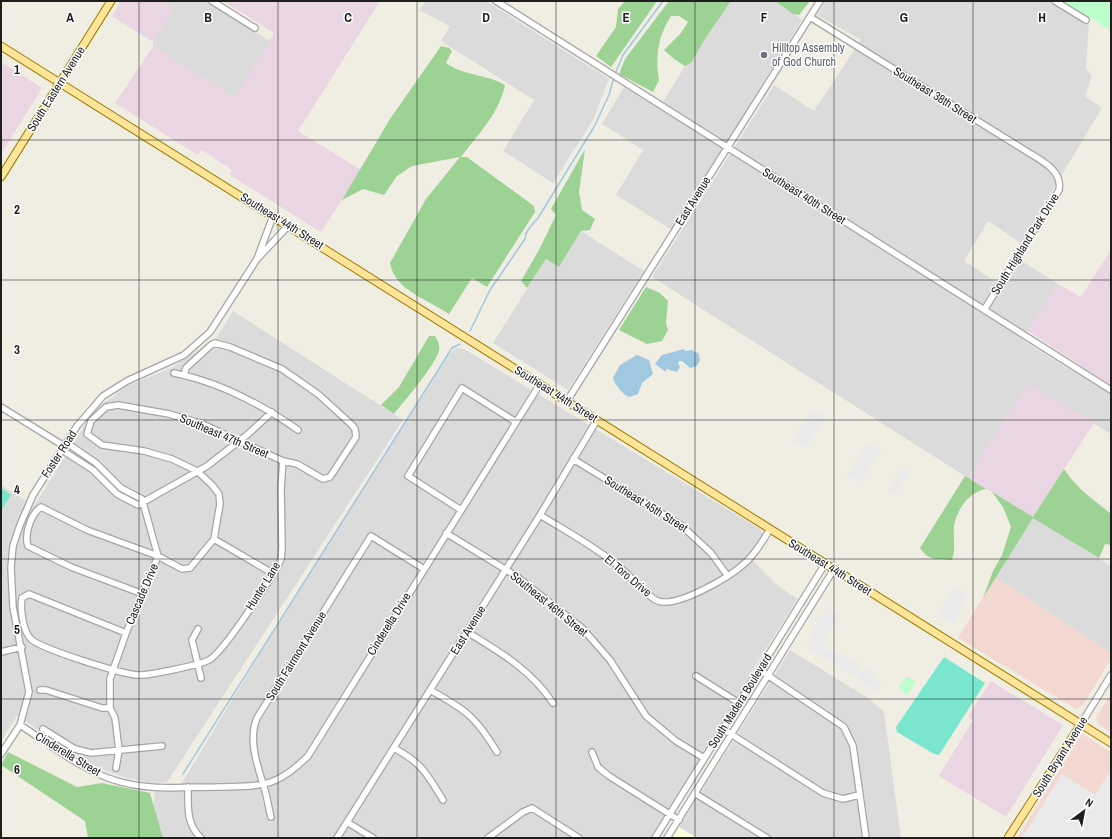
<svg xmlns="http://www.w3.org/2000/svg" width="1112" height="839" viewBox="0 0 1112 839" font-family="'Archivo Narrow',sans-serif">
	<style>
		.residential { fill: #dcdbdb }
		.commercial { fill: #f2d8d1 }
		.industrial { fill: #ead5e2 }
		.education { fill: #f9ffdd }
		.forest { fill: #9cd395 }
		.park { fill: #bdfecd }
		.pitch { fill: #7be6ce }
		.parking { fill: #eaeaea }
		.water { fill: #a0c8e1 }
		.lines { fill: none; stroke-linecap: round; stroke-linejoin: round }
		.stream { stroke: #a0c8e1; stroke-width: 1.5 }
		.minor-casing { stroke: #a5a5a5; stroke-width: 8 }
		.major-casing { stroke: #987f00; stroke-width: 9 }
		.minor { stroke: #fff; stroke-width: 5.5 }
		.major { stroke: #ffe499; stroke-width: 7 }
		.grid { fill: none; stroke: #1e1e1e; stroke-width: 1; stroke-opacity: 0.55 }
		.worship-dot { fill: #6b7280; stroke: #fff; stroke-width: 1.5 }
		.labels { text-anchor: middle; stroke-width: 3; stroke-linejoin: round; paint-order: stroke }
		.worship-label { font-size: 12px; fill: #5b616d; stroke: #fff; text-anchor: start }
		.street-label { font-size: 12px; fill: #1e1e1e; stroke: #fff }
		.grid-label { font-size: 13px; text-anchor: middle; font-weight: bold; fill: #1e1e1e; stroke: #fff; stroke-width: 3; stroke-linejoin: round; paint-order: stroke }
	</style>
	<rect width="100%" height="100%" fill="#f0eee3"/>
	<path class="residential" d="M162 1H206L270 41 235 97 153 47V42L173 8Z
		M426 1H486L609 79 593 120 553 183 503 151 534 100 441 41 450 26 419 10Z
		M731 1H775L802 20 727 142 663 102 685 66 692 62 703 42Z
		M826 1H1052L1089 23 1086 68 1092 76 1085 96 1102 108 1021 243 988 221 964 261 1002 286 1019 259 1058 284 1022 340 1111 395V434L1028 384 968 478 652 277 774 85 814 111 861 40 817 15Z
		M624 87 722 148 672 230 616 195 643 150 602 124Z
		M581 231 644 271 568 390 493 343 546 259 559 267Z
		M233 311 403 420 167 782 150 783 131 779 106 771 89 763 17 716 1 741V485L34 506 86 423 100 406 127 386 173 367 217 337Z
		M456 348 464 349 760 529 763 533 748 556 778 586 798 599 752 671 754 673 651 838H154L151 827 155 791H177L291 602 363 487 450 353Z
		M1033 517 1111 566V653L995 577Z
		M790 650 868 698 884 712 901 838H697L679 827Z"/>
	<path class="commercial" d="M995 577 1111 653V659L1083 705 1076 709 958 638Z
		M1111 693V732L1099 725 1096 718Z
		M1082 734 1111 752V838H1017Z"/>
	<path class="industrial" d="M121 1H162L173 8 153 42 112 16Z
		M223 1H380L298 131 361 170 321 232 230 175 232 170 202 150 198 155 115 103 153 47 235 97 274 33Z
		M1 62 42 88 1 154Z
		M1111 250V385L1028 331 1058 284 1081 297Z
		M1028 384 1094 423 1033 517 968 478Z
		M991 681 1063 725 1006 817 939 776 973 720 968 717Z"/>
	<path class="education" d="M679 827 697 838H672Z"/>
	<path class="forest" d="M625 1H657L611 67 596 56 616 27 618 9Z
		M669 1H731L703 42 692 62 685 66 674 59 664 50 681 33 688 22 679 16H671C658 36 655 57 659 80L653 92 619 74 625 59Z
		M775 1H810L799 15 793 14Z
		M441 46 449 48 452 51 446 63C464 76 487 74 505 85 499 114 478 134 461 157H467L534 206 535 212 487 287 472 278 449 314C429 300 395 291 390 263L426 199 460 157 412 166 397 176 384 195 363 189 342 200 390 119Z
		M585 149 579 192 582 210 595 219 590 230 581 231 559 267 546 259 527 288 521 281 539 250 556 215 551 209Z
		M646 287 660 293 668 301 666 323 668 330 662 341 647 344 619 330Z
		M429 336H435C438 341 440 345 439 350 436 365 404 401 394 414L381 405 399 387Z
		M1064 469C1077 489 1093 499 1111 514V545L1105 544 1099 558 1033 518 983 598 993 571 1002 555 1011 527 1003 507 992 492 1033 517Z
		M965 476 986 489C969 492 957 509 954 526 953 539 956 548 952 560 936 558 931 563 920 548Z
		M8 752 77 787 102 783 150 793 163 838H88L85 821 1 765Z"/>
	<path class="park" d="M1063 1H1111V31Z
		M907 676 916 682 907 695 898 688Z"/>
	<path class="pitch" d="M1 488 11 495 1 511Z
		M944 657 985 683 939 755 934 754 897 732 896 727Z"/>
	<path class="parking" d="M812 409 825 417 806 448 793 440Z
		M867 443 872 446 873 444 882 450 861 483 847 475Z
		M902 467 910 472 895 496 887 491Z
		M956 588 968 595 953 624 937 615Z
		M826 607 840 616 822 646 832 653 834 649 860 665 858 668 862 671 865 668 876 675 874 679 882 684 877 692 857 679 859 675 855 673 853 676 806 647 812 637 808 634Z
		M1111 770V838H1022L1062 774 1095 795Z"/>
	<path class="water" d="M684 349 685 351 692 350 696 353 698 352 700 360 697 366 690 368 682 361H679L678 363 680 367 677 372 666 369V372L655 364 662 355Z
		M637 355 649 360 653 374 642 383 638 394 629 397C622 394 615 385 613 378L620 365Z"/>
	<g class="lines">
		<path class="stream" d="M615 74 623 55 663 1
			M470 331 490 290 525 239C525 231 533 224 538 218L594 127 609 95 614 77
			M183 774 452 348 460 344"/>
		<g class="minor-casing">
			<path id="minor" d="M212 1 255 28
				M496 1 1111 390
				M1055 1 1086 20
				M810 17 1026 151C1040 160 1063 170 1059 190L984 310
				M259 257 289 225
				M174 373C219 382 261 404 298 430
				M567 401 820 1
				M1 407 64 446
				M67 443 96 463 121 488 142 499 158 556 126 633 110 679V708L115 718 119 750 116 768
				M62 450 93 470 117 494 138 505 207 466 247 435 272 412
				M573 459 682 526 711 553 727 575
				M461 510 408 476 462 388 516 422
				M540 515C566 531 594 546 617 565 628 573 648 598 658 601 677 608 730 577 745 563 755 554 763 541 770 529
				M446 533 516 576 583 629 610 660 646 716 676 741 704 758
				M214 539 272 573
				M143 594 71 567 28 546C24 534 31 514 41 507L87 530 158 556 182 569 190 568 214 539 220 504 219 494 212 485 197 471 172 459 144 451 102 445 87 434 91 421 106 407 118 405 169 414 200 423 283 461 297 464 323 479 330 477 356 437 355 429 352 425 318 394 282 369 230 347 215 343 211 345 186 368 184 375
				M198 629 192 640 201 678
				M467 632C500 652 531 670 553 703
				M126 633 29 594 22 598C20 608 23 632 31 639 41 649 122 674 137 675 148 676 199 665 209 660 223 653 273 576 281 559L282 548 281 488 283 461
				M1 652 22 647
				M760 670 844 727 853 746 866 838
				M696 676 739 703
				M40 690H46L102 708H110
				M430 690C466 710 475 716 497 752
				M1081 724 1111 675
				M20 725C47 742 83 771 114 780 147 791 182 787 216 787 236 786 258 788 276 780 289 774 298 766 308 756L540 384
				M43 729 75 749 91 753 162 746
				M723 729 823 793 843 799 859 795
				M394 748C423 764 426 773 443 800
				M592 752 598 767 609 776 679 820
				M1 754 20 725 29 692 13 607 11 568 13 546 20 525 33 495 77 426 103 396 127 381 184 355 210 332 257 259 273 216
				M188 787C188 806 186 824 201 838
				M696 794 767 838
				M271 817C268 806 267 795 263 784 257 764 248 739 257 718L371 536 424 569
				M347 822 373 838
				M337 838 540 515 597 420
				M488 838 523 812 532 808 579 838
				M655 838 825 564
				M667 838 834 569"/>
		</g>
		<g class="major-casing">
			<path id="major" d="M1 46 1111 743
				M1 177 111 1
				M1008 838 1081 724"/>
		</g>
		<use href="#minor" class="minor"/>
		<use href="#major" class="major"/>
	</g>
	<path class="grid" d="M139 1V838M278 1V838M417 1V838M556 1V838M695 1V838M834 1V838M973 1V838M1 140H1111M1 280H1111M1 420H1111M1 559H1111M1 699H1111"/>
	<circle class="worship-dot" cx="764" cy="55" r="4"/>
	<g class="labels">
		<g class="worship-label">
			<text x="772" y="52">Hilltop Assembly<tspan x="772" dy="14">of God Church</tspan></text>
		</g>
		<g class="street-label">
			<text transform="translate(56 89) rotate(-58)" y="4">South Eastern Avenue</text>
			<text transform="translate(935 95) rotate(32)" y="4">Southeast 38th Street</text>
			<text transform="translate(804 196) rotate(32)" y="4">Southeast 40th Street</text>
			<text transform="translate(693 201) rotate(-58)" y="4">East Avenue</text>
			<text transform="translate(282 221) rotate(32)" y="4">Southeast 44th Street</text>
			<text transform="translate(1025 244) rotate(-58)" y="4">South Highland Park Drive</text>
			<text transform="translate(556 394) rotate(32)" y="4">Southeast 44th Street</text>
			<text transform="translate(224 436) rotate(23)" y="4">Southeast 47th Street</text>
			<text transform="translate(59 454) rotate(-57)" y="4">Foster Road</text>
			<text transform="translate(646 504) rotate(32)" y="4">Southeast 45th Street</text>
			<text transform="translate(830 567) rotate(32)" y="4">Southeast 44th Street</text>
			<text transform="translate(628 576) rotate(40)" y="4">El Toro Drive</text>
			<text transform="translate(263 586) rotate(-58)" y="4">Hunter Lane</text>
			<text transform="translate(142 594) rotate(-67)" y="4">Cascade Drive</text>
			<text transform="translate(549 604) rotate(39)" y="4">Southeast 46th Street</text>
			<text transform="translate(389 624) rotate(-58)" y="4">Cinderella Drive</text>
			<text transform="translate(468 630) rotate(-58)" y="4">East Avenue</text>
			<text transform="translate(296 656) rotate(-58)" y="4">South Fairmont Avenue</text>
			<text transform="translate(740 701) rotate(-58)" y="4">South Madera Boulevard</text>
			<text transform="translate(68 754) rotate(31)" y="4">Cinderella Street</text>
			<text transform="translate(1060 757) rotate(-58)" y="4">South Bryant Avenue</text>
		</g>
	</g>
	<g class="grid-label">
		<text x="70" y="22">A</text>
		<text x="208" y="22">B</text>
		<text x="348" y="22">C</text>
		<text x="486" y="22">D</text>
		<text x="626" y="22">E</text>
		<text x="764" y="22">F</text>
		<text x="904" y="22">G</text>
		<text x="1042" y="22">H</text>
		<text x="17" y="74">1</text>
		<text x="17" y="214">2</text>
		<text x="17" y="354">3</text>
		<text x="17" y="494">4</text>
		<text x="17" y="634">5</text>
		<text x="17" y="774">6</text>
	</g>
	<rect width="1112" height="839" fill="none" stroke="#1e1e1e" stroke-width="4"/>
	<g transform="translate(1084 811) rotate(32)" stroke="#ffffff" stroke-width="3" paint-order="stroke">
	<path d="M0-3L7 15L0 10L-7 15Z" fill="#1e1e1e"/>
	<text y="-6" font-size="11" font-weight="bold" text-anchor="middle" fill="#1e1e1e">N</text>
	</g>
</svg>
